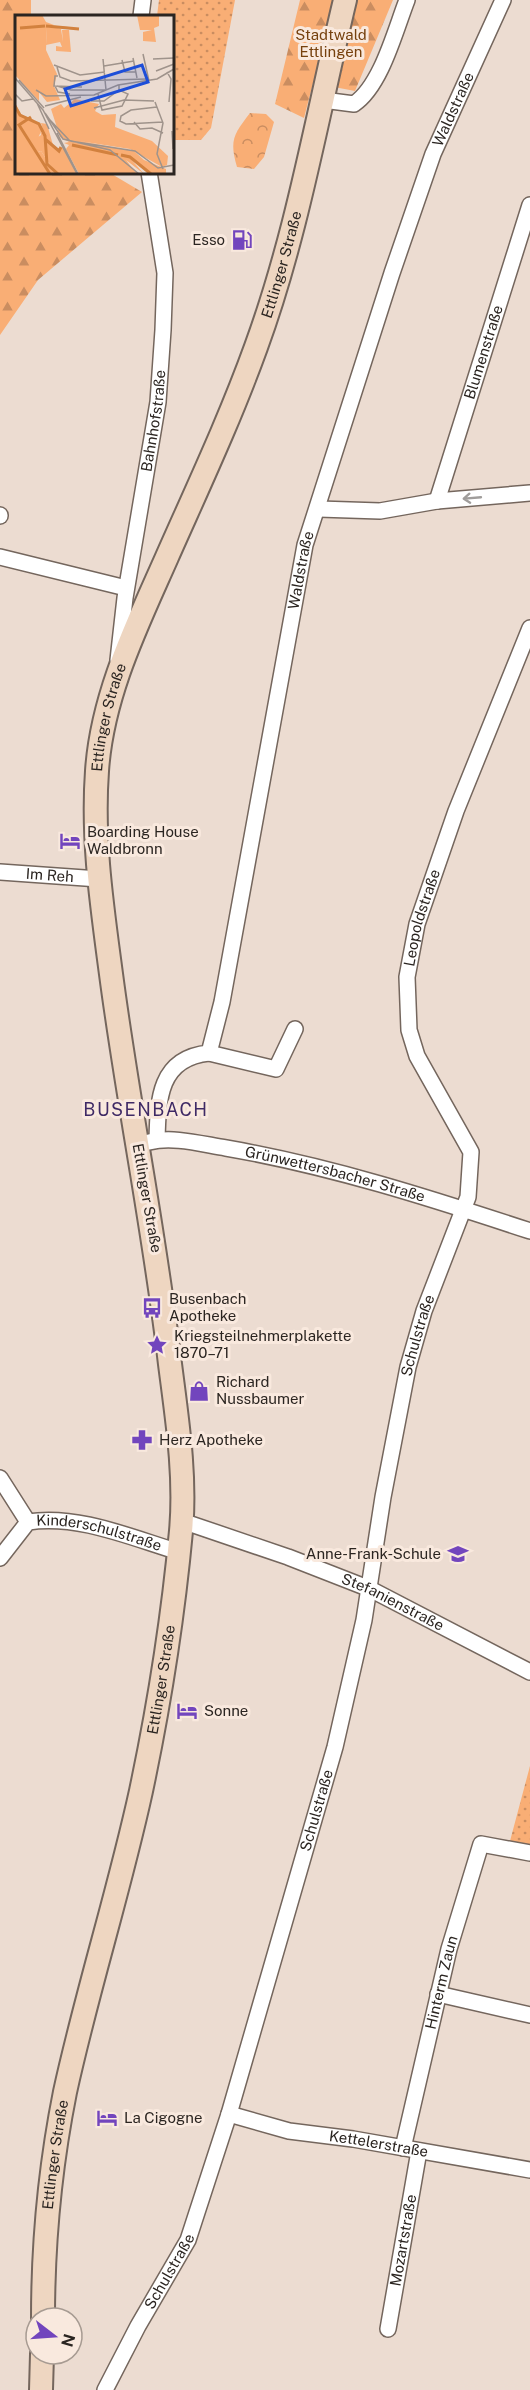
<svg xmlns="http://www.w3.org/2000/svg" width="530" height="2390" viewBox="0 0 530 2390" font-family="'Public Sans',sans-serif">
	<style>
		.grass { fill: url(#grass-dots) }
		.forest { fill: url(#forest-firs) }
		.park { fill: url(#park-crowns) }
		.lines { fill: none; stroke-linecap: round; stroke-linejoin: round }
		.minor-casing { stroke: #74665d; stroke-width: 18 }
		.secondary-casing { stroke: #74665d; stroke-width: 26 }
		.minor { stroke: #fff; stroke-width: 15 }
		.secondary { stroke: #eed6c1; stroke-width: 22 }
		.oneway { stroke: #a09d9b }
		.labels { text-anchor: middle; stroke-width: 6; stroke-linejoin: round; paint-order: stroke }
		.park-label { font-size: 15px; fill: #76410e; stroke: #f9e9de }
		.street-label { font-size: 15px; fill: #2b2521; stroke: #f9e9de }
		.poi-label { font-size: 15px; fill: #2b2521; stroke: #f9e9de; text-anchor: start }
		.quarter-label { font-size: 18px; letter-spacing: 1.5px; fill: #3f2a65; stroke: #f9e9de }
		.inset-river { fill: none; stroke: #d2813e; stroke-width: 3 }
		.inset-road { fill: none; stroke: #9f938b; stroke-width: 1.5 }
		.view { fill: #1d4ed8; fill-opacity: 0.15; stroke: #1d4ed8; stroke-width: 3 }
		.inset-edge { fill: none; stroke: #2b2521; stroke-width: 3 }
	</style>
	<defs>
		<pattern id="grass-dots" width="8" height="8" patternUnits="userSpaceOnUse" patternTransform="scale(1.5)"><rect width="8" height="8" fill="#f9ae75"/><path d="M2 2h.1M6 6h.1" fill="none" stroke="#ca8d60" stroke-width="1.8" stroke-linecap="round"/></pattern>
		<pattern id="forest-firs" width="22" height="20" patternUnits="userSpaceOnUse" patternTransform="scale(1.5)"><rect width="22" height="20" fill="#f9ae75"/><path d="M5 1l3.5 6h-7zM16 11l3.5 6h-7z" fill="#ca8d60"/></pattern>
		<pattern id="park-crowns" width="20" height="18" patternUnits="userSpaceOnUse" patternTransform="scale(1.5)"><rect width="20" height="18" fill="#f9ae75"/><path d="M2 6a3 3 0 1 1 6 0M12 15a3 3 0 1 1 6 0" fill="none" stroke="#ca8d60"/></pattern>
	</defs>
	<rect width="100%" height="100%" fill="#ecdcd1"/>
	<path class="grass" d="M159 0H235L211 128 201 140H173L172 16H157Z
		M530 1766V1845L510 1841Z"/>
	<path class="forest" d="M0 0H31V16H16V172L110 173 142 192 38 280 0 335Z
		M300 0H393L355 91 313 83 304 118 275 104Z"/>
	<path class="park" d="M250 113 266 114 274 122 264 157 254 169 237 167C229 140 234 134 250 113Z"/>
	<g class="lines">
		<g class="minor-casing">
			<g id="minor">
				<path d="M141 16 143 0"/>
				<path d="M323 100 354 104C381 86 395 31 407 0"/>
				<path id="s1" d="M437 501 530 205"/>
				<path d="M319 509 380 511 437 501 530 493"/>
				<path d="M0 516V515"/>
				<path d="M0 557 126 588"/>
				<path id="s2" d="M118 660 125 598 158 402 163 330 165 273 149 172"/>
				<path id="s3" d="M0 872 99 879"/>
				<path d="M209 1053 276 1069 295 1029"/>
				<path id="s4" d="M157 1140C158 1099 159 1058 209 1053L222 1002 305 545 392 273 433 154 503 0"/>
				<path id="s5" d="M149 1142C173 1136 201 1144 226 1148 330 1166 430 1198 530 1231"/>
				<path d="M0 1478 28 1522"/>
				<path id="s6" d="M182 1521 288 1557 370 1589 530 1672"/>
				<path id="s7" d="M0 1558 28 1522C78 1514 132 1538 179 1552"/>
				<path d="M438 1994 530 2015"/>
				<path id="s8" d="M229 2114 289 2131 353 2139 530 2170"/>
				<path id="s9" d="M403 2148 449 1949 481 1844 530 1853"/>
				<path id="s10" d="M388 2329 419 2151"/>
				<path id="s11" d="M105 2390 138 2326 188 2240 229 2114 335 1747 364 1620 383 1497 408 1367 424 1311 468 1197 471 1152 417 1056 409 1030 407 977 417 924 456 811 530 628"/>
			</g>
		</g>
		<g class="secondary-casing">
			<g id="secondary">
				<path id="s12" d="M43 2318C43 2242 50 2167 65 2092 87 1991 119 1892 141 1791 159 1706 173 1617 181 1531 186 1475 177 1419 170 1364 155 1233 128 1104 111 974 102 906 92 840 97 771 102 695 137 625 167 557 198 487 230 419 256 347 297 235 317 116 345 0"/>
				<path d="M41 2390 42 2354"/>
			</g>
		</g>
		<use href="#minor" class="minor"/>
		<use href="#secondary" class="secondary"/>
	</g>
	<defs><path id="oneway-shaft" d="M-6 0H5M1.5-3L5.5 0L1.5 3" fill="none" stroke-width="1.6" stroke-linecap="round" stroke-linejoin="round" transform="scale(1.5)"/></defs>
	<use class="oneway" href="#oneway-shaft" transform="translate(472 498) rotate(175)"/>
	<defs>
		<g id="fuel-bare" transform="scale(1.62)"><path d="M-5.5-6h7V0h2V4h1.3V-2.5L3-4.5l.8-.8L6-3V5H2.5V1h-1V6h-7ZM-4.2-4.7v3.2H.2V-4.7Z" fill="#7245bd" stroke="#f9e9de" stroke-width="2.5" paint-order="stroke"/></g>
		<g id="hotel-bare" transform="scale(1.62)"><path d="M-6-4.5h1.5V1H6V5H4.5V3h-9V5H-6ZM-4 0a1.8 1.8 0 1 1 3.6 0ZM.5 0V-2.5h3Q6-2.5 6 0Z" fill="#7245bd" stroke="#f9e9de" stroke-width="2.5" paint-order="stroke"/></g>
		<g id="bus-bare" transform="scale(1.62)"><path d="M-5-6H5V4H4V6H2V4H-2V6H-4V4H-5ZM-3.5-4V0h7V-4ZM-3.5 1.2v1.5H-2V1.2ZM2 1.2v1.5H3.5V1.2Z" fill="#7245bd" stroke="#f9e9de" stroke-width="2.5" paint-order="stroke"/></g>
		<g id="sight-bare" transform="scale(1.62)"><path d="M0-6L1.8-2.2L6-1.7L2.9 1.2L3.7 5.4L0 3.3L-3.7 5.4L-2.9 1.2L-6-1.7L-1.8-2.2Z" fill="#7245bd" stroke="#f9e9de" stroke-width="2.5" paint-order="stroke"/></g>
		<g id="shop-bare" transform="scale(1.62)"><path d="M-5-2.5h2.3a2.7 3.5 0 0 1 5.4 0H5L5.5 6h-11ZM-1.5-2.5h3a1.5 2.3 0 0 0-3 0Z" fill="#7245bd" stroke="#f9e9de" stroke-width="2.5" paint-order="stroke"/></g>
		<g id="pharmacy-bare" transform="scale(1.62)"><path d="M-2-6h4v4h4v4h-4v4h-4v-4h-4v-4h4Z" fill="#7245bd" stroke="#f9e9de" stroke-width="2.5" paint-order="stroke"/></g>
		<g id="school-bare" transform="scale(1.62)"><path d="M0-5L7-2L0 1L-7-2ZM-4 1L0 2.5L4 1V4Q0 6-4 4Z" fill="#7245bd" stroke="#f9e9de" stroke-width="2.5" paint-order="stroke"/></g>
	</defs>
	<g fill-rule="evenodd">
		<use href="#fuel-bare" x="242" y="240"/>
		<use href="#hotel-bare" x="70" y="841"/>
		<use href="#bus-bare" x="152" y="1308"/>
		<use href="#sight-bare" x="157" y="1345"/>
		<use href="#shop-bare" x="199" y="1391"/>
		<use href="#pharmacy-bare" x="142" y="1440"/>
		<use href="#school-bare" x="458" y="1554"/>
		<use href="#hotel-bare" x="187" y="1711"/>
		<use href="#hotel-bare" x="107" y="2118"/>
	</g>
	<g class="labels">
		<g class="park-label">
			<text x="331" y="40">Stadtwald<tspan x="331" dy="17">Ettlingen</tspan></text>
		</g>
		<g class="street-label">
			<text dy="5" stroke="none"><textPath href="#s4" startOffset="1092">Waldstraße</textPath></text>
			<text dy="5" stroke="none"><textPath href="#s12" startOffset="2108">Ettlinger Straße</textPath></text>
			<text dy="5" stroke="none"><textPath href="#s1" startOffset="156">Blumenstraße</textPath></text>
			<text dy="5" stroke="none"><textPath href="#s2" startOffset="242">Bahnhofstraße</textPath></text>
			<text dy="5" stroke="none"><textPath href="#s4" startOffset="606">Waldstraße</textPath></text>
			<text dy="5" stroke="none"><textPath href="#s12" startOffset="1622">Ettlinger Straße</textPath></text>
			<text dy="5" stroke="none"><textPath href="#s3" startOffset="50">Im Reh</textPath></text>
			<text dy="5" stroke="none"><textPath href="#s11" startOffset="1550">Leopoldstraße</textPath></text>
			<text dy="5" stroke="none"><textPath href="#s5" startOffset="190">Grünwettersbacher Straße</textPath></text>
			<text transform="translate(147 1198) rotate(80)" y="5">Ettlinger Straße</text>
			<text dy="5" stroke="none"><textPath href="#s11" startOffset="1106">Schulstraße</textPath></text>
			<text dy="5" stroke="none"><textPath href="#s7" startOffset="118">Kinderschulstraße</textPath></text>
			<text dy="5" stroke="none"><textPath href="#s6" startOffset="226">Stefanienstraße</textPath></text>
			<text dy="5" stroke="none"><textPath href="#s12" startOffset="651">Ettlinger Straße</textPath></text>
			<text dy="5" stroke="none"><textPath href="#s11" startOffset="620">Schulstraße</textPath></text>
			<text dy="5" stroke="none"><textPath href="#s9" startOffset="170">Hinterm Zaun</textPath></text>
			<text dy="5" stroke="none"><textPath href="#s8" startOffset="153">Kettelerstraße</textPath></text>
			<text dy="5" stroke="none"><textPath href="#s12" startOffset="164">Ettlinger Straße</textPath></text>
			<text dy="5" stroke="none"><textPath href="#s10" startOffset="90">Mozartstraße</textPath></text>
			<text dy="5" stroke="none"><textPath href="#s11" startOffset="135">Schulstraße</textPath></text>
		</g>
		<g class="poi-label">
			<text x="225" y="245" text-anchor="end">Esso</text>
			<text x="87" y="837">Boarding House<tspan x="87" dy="17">Waldbronn</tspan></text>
			<text x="169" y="1304">Busenbach<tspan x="169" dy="17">Apotheke</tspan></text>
			<text x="174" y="1341">Kriegsteilnehmerplakette<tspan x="174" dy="17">1870–71</tspan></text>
			<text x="216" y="1387">Richard<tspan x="216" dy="17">Nussbaumer</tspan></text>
			<text x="159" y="1445">Herz Apotheke</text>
			<text x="441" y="1559" text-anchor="end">Anne-Frank-Schule</text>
			<text x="204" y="1716">Sonne</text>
			<text x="124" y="2123">La Cigogne</text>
		</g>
		<g class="quarter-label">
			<text x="146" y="1116">BUSENBACH</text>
		</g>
	</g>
	<g transform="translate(15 15)">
		<rect width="159" height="159" fill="#ecdcd1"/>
		<path d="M122 0H144V11L139 13 141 27 128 26V17L137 15H125ZM38 12 46 14 48 27 47 15H54L56 37 41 36V31L47 32 45 27 31 30 32 13ZM26 108 32 109 38 130 44 134 48 132 62 159H41L26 136 20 138 19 125 26 120 25 116 30 121Z" fill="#f9ae75"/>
		<path d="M0 0H27L31 7 39 10 32 13 31 35 42 59 39 71 45 85 32 87 24 77V86L0 60ZM60 84 84 89 80 96 87 100 101 99 100 112 137 126 153 141 152 150 147 152 115 134 64 126 119 136 129 145 151 154V159H134L114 142 129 159 111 145 122 159H64L51 134 54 130 49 128 54 127 45 122 36 94 46 89 49 93ZM0 87 5 99 14 103 6 110 16 103 31 117 33 125 26 116 19 134 21 138 26 136 41 159H0Z" fill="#f9ae75"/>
		<path d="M28 6 31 10 54 12 11 13 0 19V13Z" fill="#f9ae75"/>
		<path class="inset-river" d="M31 11 64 14M5 13 30 11M0 91 5 100 24 109 30 121 32 149 43 159M16 102 4 110 35 159M30 124 44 136 46 132M57 130 103 140M106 140 115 142 136 159"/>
		<path class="inset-road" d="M128 39 134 66M118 43 122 63M88 44 91 75M138 44 159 43M107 45 110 57H121M39 50 65 60 90 57M89 51 119 46M42 52 45 62 56 66 132 64M141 56 159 49M152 57 156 64 154 87M43 61H40L39 71 67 72M0 63 28 95 62 159M4 65 29 93M40 71 43 77 55 79M42 71 56 75H90M21 75 31 81 79 80 103 70 142 64 159 54M0 79 7 86 18 84M83 79 87 95 107 91 113 79 104 75V70M76 86H89L104 75M140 87 148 108 142 139 148 154M22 88 34 114M30 91 66 82M142 92 116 95 106 101 105 106 111 109 148 107M79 93 109 85 139 86M30 98 48 124 95 135 124 159M35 105 55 126 120 136 143 153 159 150M119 107 125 114 137 113 148 118M157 116 158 134M42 118 63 159"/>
		<path class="view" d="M127 50 133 67 56 91 50 74Z"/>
		<rect width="159" height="159" class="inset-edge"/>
	</g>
	<g transform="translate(54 2336) rotate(107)"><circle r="28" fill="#f9e9de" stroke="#a79b92" stroke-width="1.5"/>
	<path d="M0-4.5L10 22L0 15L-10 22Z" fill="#7245bd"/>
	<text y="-9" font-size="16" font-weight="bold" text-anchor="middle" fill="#2b2521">N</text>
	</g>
</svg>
